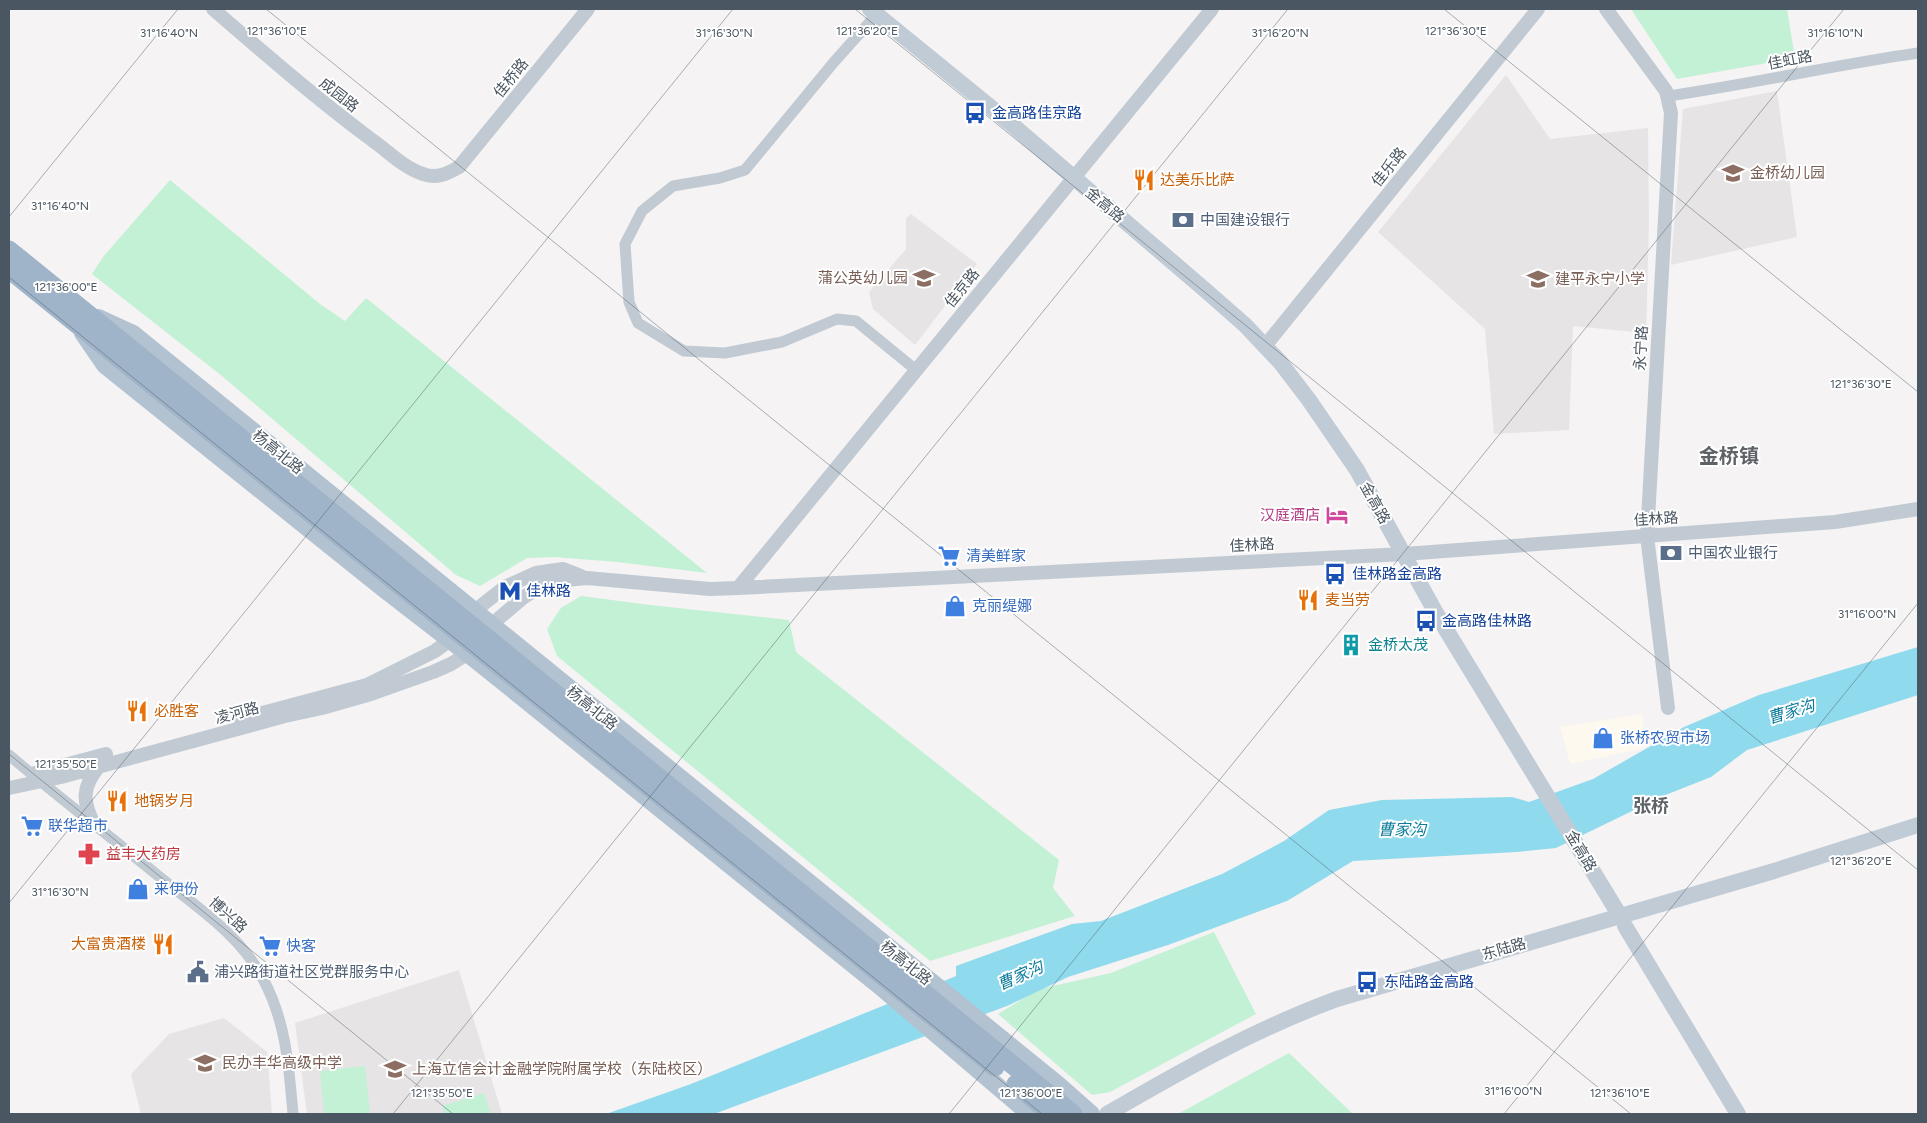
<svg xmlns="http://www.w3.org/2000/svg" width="1927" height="1123" viewBox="0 0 1927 1123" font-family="Figtree,'Noto Sans SC',sans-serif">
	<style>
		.commercial { fill: #fdf9ef }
		.education { fill: #e6e4e5 }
		.green { fill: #c3f1d5 }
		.water { fill: #90daee }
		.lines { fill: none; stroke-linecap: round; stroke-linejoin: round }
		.minor { stroke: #c1cad2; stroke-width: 11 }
		.tertiary { stroke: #c1cad2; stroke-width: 14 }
		.secondary { stroke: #c1cbd6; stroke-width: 16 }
		.primary { stroke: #b3c2d1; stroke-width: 18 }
		.trunk { stroke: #9fb4c9; stroke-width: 19 }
		.ticks { fill: none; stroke: #4a5661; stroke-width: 1; stroke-opacity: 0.45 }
		.labels { text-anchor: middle; stroke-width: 4; stroke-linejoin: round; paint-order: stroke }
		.street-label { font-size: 15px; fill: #4a5661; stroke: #fff }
		.transit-label { font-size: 15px; fill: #164399; stroke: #fff; text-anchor: start }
		.education-label { font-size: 15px; fill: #785e54; stroke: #fff; text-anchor: start }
		.food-label { font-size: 15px; fill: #c56008; stroke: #fff; text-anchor: start }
		.service-label { font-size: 15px; fill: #4e5e75; stroke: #fff; text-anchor: start }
		.hotel-label { font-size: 15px; fill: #b23c85; stroke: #fff; text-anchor: end }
		.shop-label { font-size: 15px; fill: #366cbe; stroke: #fff; text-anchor: start }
		.culture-label { font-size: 15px; fill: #0d838f; stroke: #fff; text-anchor: start }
		.health-label { font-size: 15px; fill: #be3a42; stroke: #fff; text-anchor: start }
		.water-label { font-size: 16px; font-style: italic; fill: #0c7c9b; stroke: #fff }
		.quarter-label { font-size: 18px; font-weight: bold; fill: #5f6368; stroke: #fff }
		.district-label { font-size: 20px; font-weight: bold; fill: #5f6368; stroke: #fff }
		.ticks-label { font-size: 12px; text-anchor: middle; fill: #4a5661; stroke: #fff; stroke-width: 4; stroke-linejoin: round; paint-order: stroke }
	</style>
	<rect width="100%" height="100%" fill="#f5f3f3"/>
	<path class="commercial" d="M1642 714 1645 748 1570 764 1560 727Z"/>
	<path class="education" d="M1506 75 1550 139 1648 128 1649 223 1646 333 1573 326 1569 430 1494 434 1485 329 1378 232Z
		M1777 91 1797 237 1671 265 1683 109Z
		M911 214 977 264 915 345 873 309 869 292 906 249V218Z
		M459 970 502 1114H307L295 1023Z
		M224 1018 267 1052 272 1114H141L131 1074 169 1034Z"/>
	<path class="green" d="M1631 9H1787L1795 58 1677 79Z
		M170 180 320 304 345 321 366 298 707 573 617 562 554 557 527 558 480 586 456 575 222 376 92 274 103 257Z
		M581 596 650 605 789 620 796 652 1059 860 1053 888 1075 916 930 961 557 656 547 629 561 608Z
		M1214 932 1256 1014 1110 1092 1092 1095 998 1014 1039 989 1111 973Z
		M1289 1053 1353 1114H1178Z
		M365 1066 370 1114H324L320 1071Z
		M484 1093 491 1114H445L442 1106Z"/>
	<path class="water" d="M1918 647V695L1747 750 1711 777 1663 796 1556 848 1517 852 1353 861 1287 901 1168 945 1068 977 1007 1006 714 1114H606L691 1084 956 976V966L1072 924 1101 921 1222 874 1284 841 1329 810 1382 800 1512 797 1529 802 1593 779 1684 727 1759 695Z"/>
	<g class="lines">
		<path class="minor" d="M877 14 834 62 745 170 720 178 673 186 642 211 625 244 629 302 638 323 684 351 725 353 782 342 837 319 856 321 916 370
			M1668 96C1752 84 1834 65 1918 53
			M9 755C57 796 107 834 156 874 194 905 240 934 263 979 286 1021 289 1067 293 1114"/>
		<path class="tertiary" d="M213 9C265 54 317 99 372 140 388 151 404 168 423 174 436 179 447 174 459 167L588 9
			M1606 9 1666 91 1671 113 1647 536 1668 708
			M1265 346 1538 9
			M738 588 1212 9
			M240 719 367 685 435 651 450 640 482 605 505 587 536 573 563 569 581 576
			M35 773 106 754
			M9 788 61 777 285 716 322 708 371 694 433 672 451 664 467 654 498 619 524 597 538 588 553 581 587 578 710 589 738 588 1404 554 1835 522 1918 509
			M94 824C82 801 82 787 99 766"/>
		<path class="secondary" d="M870 9 1010 123 1204 289 1245 325 1280 362 1309 400 1357 470 1436 613 1620 916
			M1625 926 1738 1114
			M1107 1114C1181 1071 1255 1029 1337 999L1774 871 1918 825"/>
		<path class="primary" d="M98 318 133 334 1057 1084 1091 1114
			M83 333 105 365 383 588 475 659 880 986 1030 1114"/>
		<path class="trunk" d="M9 250 1073 1114
			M9 269 995 1067
			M1016 1084 1051 1114"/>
	</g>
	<path class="ticks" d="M266 9 1631 1114M855 9 1918 870M1444 9 1918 392M9 217 178 9M9 277 1042 1114M9 754 453 1114M9 903 733 9M393 1114 1288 9M949 1114 1844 9M1504 1114 1918 603"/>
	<defs>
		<g id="bus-bare" transform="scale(1.725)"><path d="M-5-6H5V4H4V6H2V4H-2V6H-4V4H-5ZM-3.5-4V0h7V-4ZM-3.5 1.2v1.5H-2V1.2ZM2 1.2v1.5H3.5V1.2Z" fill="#1a4fb4" stroke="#fff" stroke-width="2.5" paint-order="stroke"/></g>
		<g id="school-bare" transform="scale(1.725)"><path d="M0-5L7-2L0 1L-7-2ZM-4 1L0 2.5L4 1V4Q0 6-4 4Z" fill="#8d6e63" stroke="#fff" stroke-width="2.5" paint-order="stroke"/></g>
		<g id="restaurant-bare" transform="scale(1.725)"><path d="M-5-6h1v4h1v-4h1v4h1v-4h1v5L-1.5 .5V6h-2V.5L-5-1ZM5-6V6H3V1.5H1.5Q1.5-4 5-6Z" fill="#e8710a" stroke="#fff" stroke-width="2.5" paint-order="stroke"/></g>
		<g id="bank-bare" transform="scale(1.725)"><path d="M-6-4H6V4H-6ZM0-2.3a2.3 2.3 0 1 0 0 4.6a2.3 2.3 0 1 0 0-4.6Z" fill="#5c6f8a" stroke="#fff" stroke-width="2.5" paint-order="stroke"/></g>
		<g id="hotel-bare" transform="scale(1.725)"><path d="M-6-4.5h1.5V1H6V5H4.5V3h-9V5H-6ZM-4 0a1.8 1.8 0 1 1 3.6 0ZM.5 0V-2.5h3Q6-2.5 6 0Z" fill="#d1479c" stroke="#fff" stroke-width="2.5" paint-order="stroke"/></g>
		<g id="supermarket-bare" transform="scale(1.725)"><path d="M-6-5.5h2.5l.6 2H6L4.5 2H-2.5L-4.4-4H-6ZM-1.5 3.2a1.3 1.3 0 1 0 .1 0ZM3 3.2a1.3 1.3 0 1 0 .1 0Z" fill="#3f7fe0" stroke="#fff" stroke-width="2.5" paint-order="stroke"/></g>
		<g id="metro-bare" transform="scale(1.725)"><path d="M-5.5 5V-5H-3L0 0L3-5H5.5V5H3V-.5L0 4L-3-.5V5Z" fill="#1a4fb4" stroke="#fff" stroke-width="2.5" paint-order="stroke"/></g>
		<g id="shop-bare" transform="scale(1.725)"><path d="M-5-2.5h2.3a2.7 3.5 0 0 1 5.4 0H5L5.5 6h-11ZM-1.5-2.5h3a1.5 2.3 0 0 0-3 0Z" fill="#3f7fe0" stroke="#fff" stroke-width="2.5" paint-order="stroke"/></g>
		<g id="building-bare" transform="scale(1.725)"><path d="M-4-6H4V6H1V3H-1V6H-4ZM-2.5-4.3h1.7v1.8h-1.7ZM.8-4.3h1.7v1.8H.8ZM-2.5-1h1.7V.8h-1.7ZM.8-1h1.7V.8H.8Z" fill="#0f9aa8" stroke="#fff" stroke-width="2.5" paint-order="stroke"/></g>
		<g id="pharmacy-bare" transform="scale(1.725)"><path d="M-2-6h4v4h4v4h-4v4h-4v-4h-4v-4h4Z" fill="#e0444e" stroke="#fff" stroke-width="2.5" paint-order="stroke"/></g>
		<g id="civic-bare" transform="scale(1.725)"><path d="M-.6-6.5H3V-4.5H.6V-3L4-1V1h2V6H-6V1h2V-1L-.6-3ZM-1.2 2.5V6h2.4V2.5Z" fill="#5c6f8a" stroke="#fff" stroke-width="2.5" paint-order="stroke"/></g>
	</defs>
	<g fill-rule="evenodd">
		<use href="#bus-bare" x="975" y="113"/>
		<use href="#school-bare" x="1733" y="173"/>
		<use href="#restaurant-bare" x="1144" y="180"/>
		<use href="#bank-bare" x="1183" y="220"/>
		<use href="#school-bare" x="924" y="278"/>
		<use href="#school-bare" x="1538" y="279"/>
		<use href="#hotel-bare" x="1337" y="515"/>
		<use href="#bank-bare" x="1671" y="553"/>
		<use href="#supermarket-bare" x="949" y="556"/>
		<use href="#bus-bare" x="1335" y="574"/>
		<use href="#metro-bare" x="510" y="591"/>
		<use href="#restaurant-bare" x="1308" y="600"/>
		<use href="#shop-bare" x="955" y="606"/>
		<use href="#bus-bare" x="1426" y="621"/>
		<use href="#building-bare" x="1351" y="645"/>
		<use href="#restaurant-bare" x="137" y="711"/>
		<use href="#shop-bare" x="1603" y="738"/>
		<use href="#restaurant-bare" x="117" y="801"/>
		<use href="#supermarket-bare" x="32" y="826"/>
		<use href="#pharmacy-bare" x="89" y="854"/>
		<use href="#shop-bare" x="138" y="889"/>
		<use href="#restaurant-bare" x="163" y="944"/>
		<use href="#supermarket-bare" x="270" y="946"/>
		<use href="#civic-bare" x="198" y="972"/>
		<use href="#bus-bare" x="1367" y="982"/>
		<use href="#school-bare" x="205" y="1063"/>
		<use href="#school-bare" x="395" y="1069"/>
	</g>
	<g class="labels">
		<g class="street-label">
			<text transform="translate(1790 60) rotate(-11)" y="5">佳虹路</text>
			<text transform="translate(511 78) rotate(-51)" y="5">佳桥路</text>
			<text transform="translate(339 95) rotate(38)" y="5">成园路</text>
			<text transform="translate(1389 167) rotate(-51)" y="5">佳乐路</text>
			<text transform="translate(1105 205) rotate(40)" y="5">金高路</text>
			<text transform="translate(962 288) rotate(-51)" y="5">佳京路</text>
			<text transform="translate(1641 348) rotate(-87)" y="5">永宁路</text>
			<text transform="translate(278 452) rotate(39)" y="5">杨高北路</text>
			<text transform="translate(1375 503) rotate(61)" y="5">金高路</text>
			<text transform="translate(1656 519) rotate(-4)" y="5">佳林路</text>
			<text transform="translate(1252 545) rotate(-3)" y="5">佳林路</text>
			<text transform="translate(592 708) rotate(39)" y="5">杨高北路</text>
			<text transform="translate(237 713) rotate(-15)" y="5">凌河路</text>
			<text transform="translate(1581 851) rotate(59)" y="5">金高路</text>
			<text transform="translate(228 915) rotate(42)" y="5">博兴路</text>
			<text transform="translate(1504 949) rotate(-16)" y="5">东陆路</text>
			<text transform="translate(906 963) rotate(39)" y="5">杨高北路</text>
		</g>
		<g class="transit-label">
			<text x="992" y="118">金高路佳京路</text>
			<text x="1352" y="579">佳林路金高路</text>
			<text x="526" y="596">佳林路</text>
			<text x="1442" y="626">金高路佳林路</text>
			<text x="1384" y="987">东陆路金高路</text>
		</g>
		<g class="education-label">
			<text x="1750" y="178">金桥幼儿园</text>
			<text x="908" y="283" text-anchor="end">蒲公英幼儿园</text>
			<text x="1555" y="284">建平永宁小学</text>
			<text x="222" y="1068">民办丰华高级中学</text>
			<text x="412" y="1074">上海立信会计金融学院附属学校（东陆校区）</text>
		</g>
		<g class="food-label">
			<text x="1160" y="185">达美乐比萨</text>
			<text x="1325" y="605">麦当劳</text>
			<text x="154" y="716">必胜客</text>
			<text x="134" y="806">地锅岁月</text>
			<text x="146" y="949" text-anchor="end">大富贵酒楼</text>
		</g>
		<g class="service-label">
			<text x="1200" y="225">中国建设银行</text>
			<text x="1688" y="558">中国农业银行</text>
			<text x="214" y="977">浦兴路街道社区党群服务中心</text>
		</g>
		<g class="hotel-label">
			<text x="1320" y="520">汉庭酒店</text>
		</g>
		<g class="shop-label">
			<text x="966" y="561">清美鲜家</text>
			<text x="972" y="611">克丽缇娜</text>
			<text x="1620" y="743">张桥农贸市场</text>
			<text x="48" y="831">联华超市</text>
			<text x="154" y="894">来伊份</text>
			<text x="286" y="951">快客</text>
		</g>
		<g class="culture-label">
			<text x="1368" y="650">金桥太茂</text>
		</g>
		<g class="health-label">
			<text x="106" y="859">益丰大药房</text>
		</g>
		<g class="water-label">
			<text transform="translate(1791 711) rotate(-17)" y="6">曹家沟</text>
			<text x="1402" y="835">曹家沟</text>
			<text transform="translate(1020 975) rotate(-24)" y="6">曹家沟</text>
		</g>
		<g class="quarter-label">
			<text x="1651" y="812">张桥</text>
		</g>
		<g class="district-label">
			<text x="1729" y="463">金桥镇</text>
		</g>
	</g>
	<g class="ticks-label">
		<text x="1456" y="35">121°36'30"E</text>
		<text x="277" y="35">121°36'10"E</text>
		<text x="867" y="35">121°36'20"E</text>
		<text x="169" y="37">31°16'40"N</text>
		<text x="724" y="37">31°16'30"N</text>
		<text x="1280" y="37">31°16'20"N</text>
		<text x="1835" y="37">31°16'10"N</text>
		<text x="60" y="210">31°16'40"N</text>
		<text x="66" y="291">121°36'00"E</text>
		<text x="1861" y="388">121°36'30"E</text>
		<text x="1867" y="618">31°16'00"N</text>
		<text x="66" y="768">121°35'50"E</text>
		<text x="1861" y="865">121°36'20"E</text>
		<text x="60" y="896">31°16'30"N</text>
		<text x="1513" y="1095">31°16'00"N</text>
		<text x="442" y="1097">121°35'50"E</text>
		<text x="1031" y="1097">121°36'00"E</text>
		<text x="1620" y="1097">121°36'10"E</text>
	</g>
	<rect width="1927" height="1123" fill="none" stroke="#4a5661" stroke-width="20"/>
</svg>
